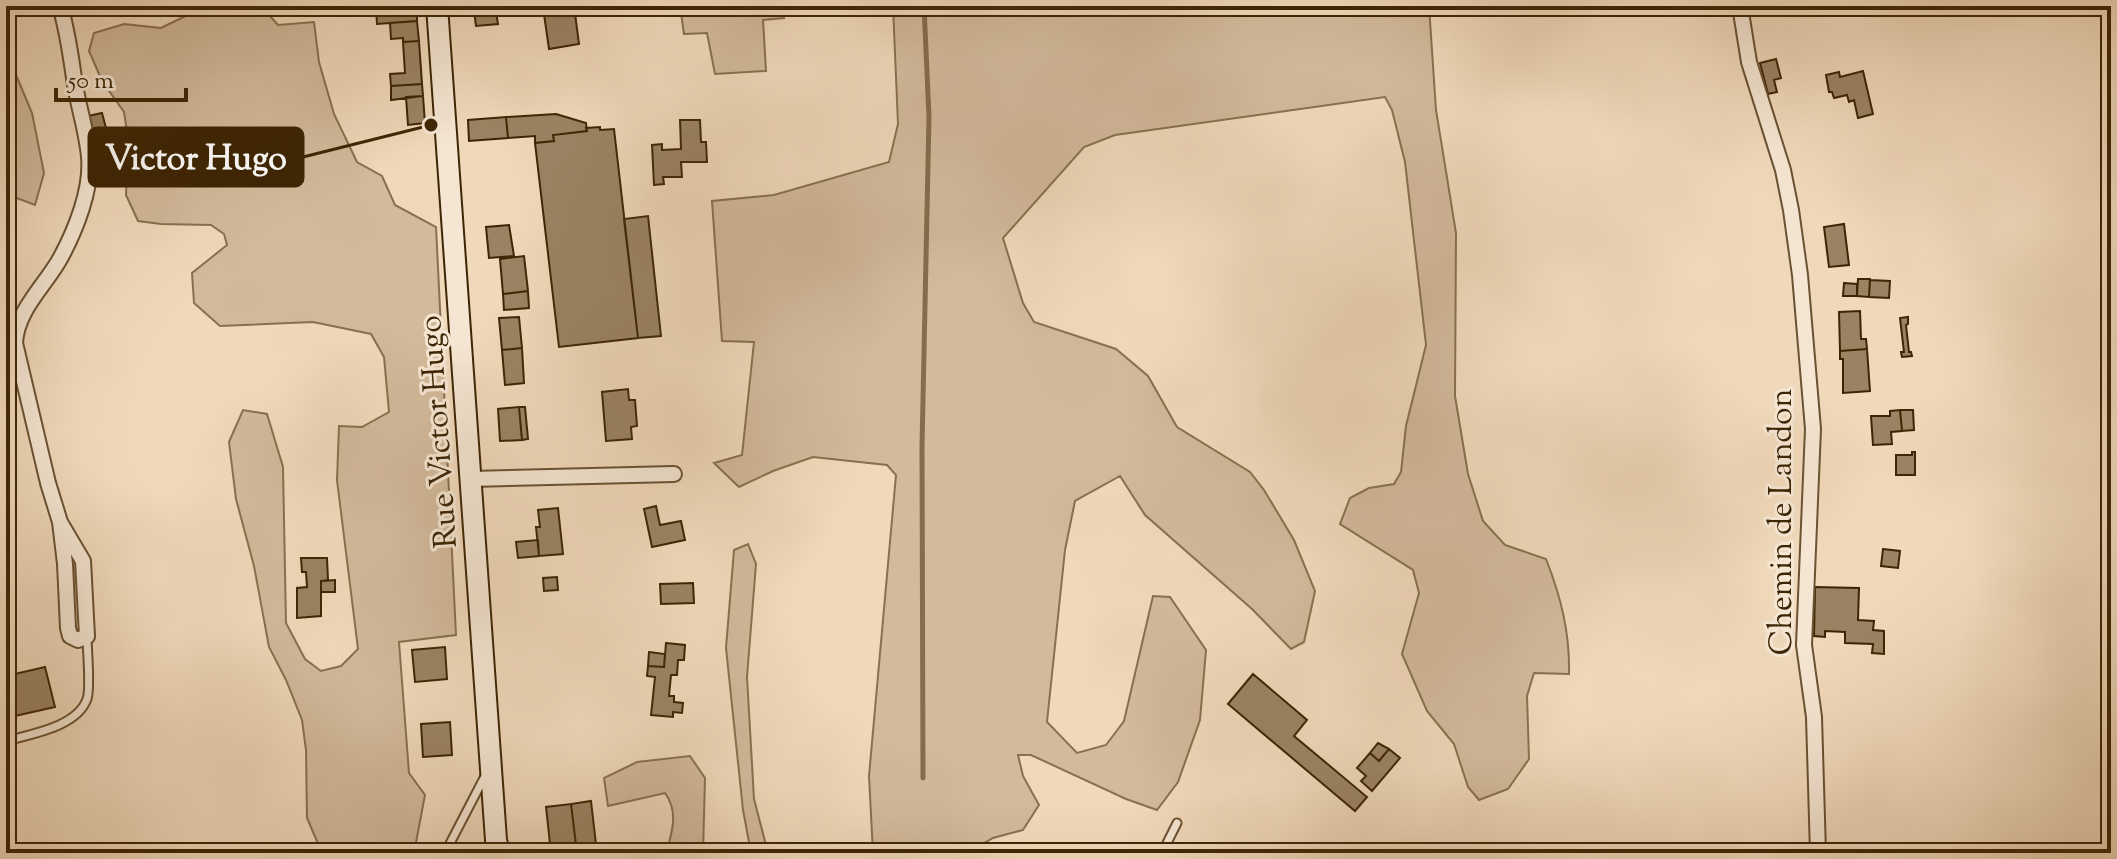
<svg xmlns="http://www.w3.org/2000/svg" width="2117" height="859" viewBox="0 0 2117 859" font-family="'Sorts Mill Goudy',serif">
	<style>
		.green { fill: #d2ba9c; stroke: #887050; stroke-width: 2 }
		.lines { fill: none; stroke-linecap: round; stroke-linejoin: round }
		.stream { stroke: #846c4d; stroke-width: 5 }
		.building { fill: #9a8363; stroke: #3d2504; stroke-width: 2 }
		.service-casing { stroke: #6a5232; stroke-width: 11 }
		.minor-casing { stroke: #6a5232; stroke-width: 18 }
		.secondary-casing { stroke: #3d2504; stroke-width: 24 }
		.service { stroke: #f5e6d3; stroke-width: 7 }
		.minor { stroke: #f5e6d3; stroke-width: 14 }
		.secondary { stroke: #f5e6d3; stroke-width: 20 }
		.labels { text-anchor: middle; stroke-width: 6; stroke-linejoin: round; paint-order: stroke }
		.street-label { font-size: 32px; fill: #3d2504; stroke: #f5e6d3 }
		.leader { fill: none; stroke: #3d2504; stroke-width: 3 }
		.callout-dot { fill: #3d2504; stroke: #f5e6d3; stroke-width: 3 }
		.callout { fill: #3d2504; stroke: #3d2504; stroke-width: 3 }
		.callout-label { font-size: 34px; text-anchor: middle; font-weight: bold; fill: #fff }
	</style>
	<rect width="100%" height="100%" fill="#f0d9bb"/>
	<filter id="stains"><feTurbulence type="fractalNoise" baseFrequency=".0025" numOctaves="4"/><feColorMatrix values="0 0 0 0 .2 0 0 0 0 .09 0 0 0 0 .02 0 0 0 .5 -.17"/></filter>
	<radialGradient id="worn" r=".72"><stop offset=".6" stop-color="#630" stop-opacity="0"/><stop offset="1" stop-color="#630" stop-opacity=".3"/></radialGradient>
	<path class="green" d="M206 6H261L278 25 314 22 319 62 334 114 357 162 382 176 395 205 436 227 456 635 399 642 409 773 425 795 414 853H322L307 818 306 750 302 720 286 680 269 647 254 566 236 499 229 442 243 410 267 414 283 467 286 623 305 659 321 671 341 666 358 649 337 480 339 426 362 427 389 412 384 357 371 334 313 322 220 326 194 303 192 273 227 245 224 234 211 225 161 224 138 221 126 195 128 138 124 112 102 81 89 51 94 33 124 24 161 28Z
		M680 6H784V18L763 20 766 71 715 74 707 33 684 34Z
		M893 6H1429L1436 110 1456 233 1455 396 1468 474 1483 521 1505 545 1546 559C1561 597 1570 633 1569 674L1534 673 1527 696 1529 759 1508 789 1479 800 1468 787 1454 744 1427 711 1402 654 1419 593 1413 570 1340 524 1350 498 1369 488 1394 484 1401 472 1406 426 1426 345 1405 162 1392 110 1385 97 1115 135 1084 147 1003 238 1023 303 1034 322 1116 349 1148 376 1177 427 1250 472 1264 490 1294 540 1315 591 1304 642 1291 649 1252 609 1145 515 1120 476 1075 501 1065 550 1047 722 1077 753 1106 745 1124 721 1153 596 1170 597 1206 650 1200 720 1178 782 1157 810 1126 799 1031 755H1018L1023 776 1039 805 1023 830 993 838 967 853H873L869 776 896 475 887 465 813 457 773 471 739 487 714 463 742 455 754 342 722 341 712 201 774 195 889 162 898 124Z
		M6 51 32 113 44 173 35 205 6 194Z
		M748 544 756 564 747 677 754 799 768 853H751L743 810 726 648 734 550Z
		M690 756 705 778 703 853H666C672 833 679 812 665 793L608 806 604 778 637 762Z"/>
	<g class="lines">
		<path class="stream" d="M923 778 922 447 929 117 924 6"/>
	</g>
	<path class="building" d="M376 6H417V21L377 24Z
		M479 6H495L498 24 476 26 474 11H480Z
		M548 6H574L579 44 549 49 543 7Z
		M417 21 419 41 403 42V38L391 39 390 23Z
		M419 41 422 84 391 86 390 74 405 73 403 42Z
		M1776 59 1781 78 1774 80 1777 92 1768 94 1760 63Z
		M1863 71 1873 114 1858 118 1854 100 1849 102 1847 95 1834 98 1832 92H1829L1826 75 1839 72 1840 77Z
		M422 84 423 96 391 100V86Z
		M423 96 425 123 408 125 406 97Z
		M102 113 106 128 92 132 88 116Z
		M556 114 586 123 587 131 553 135 554 141 535 143V136L508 138 506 117Z
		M506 117 508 138 469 141 468 120Z
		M680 120H700L701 142H706L707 162H681L682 177H663L664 184 654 185 652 145 662 144V150L681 149Z
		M600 127V130L614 129 638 338 559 347 535 143 554 141 553 135 587 131 586 128Z
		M648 216 661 336 638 338 624 219Z
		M1844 224 1849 265 1829 267 1824 227Z
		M509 225 514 256 489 258 486 227Z
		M524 256 528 291 503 294 500 259Z
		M1858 279H1870L1869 297 1857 296Z
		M1870 280 1890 281 1889 298 1869 297Z
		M1844 283 1857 284V296H1843Z
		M528 291 529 308 504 310 503 294Z
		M1860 311 1861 339H1866L1867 349 1840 351 1839 312Z
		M519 317 522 348 502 350 499 318Z
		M1908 317V324L1906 325 1909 352H1911L1912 356 1902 357 1901 352H1904L1900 318Z
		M522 348 524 383 505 385 502 350Z
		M1867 349 1870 391 1843 393V359H1840V351Z
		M628 389 629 400H635L637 426 631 427 632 439 606 441 602 392Z
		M519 407 522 440 500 441 498 409Z
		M519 407H525L528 439 522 440Z
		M1900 410 1902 431 1891 432 1892 444 1873 445 1871 416H1890V411Z
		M1900 410H1913L1914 430 1902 431Z
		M1912 452H1915V475H1896V455H1912Z
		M656 506 660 525 681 521 685 540 652 547 644 509Z
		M558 508 563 554 539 556 536 527H540L538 510Z
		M538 540 539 556 518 558 516 542Z
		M1883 549 1900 551 1898 568 1881 566Z
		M301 558H327L328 580 321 581V616L297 618V588L307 587 306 572H302Z
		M557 577 558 590 544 591 543 578Z
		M335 580V592H321V581Z
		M693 583 694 603 661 604 660 584Z
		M1815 587 1859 588 1858 620 1874 621 1873 630 1884 631V654L1872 653 1873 644 1845 643V632L1825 631V637L1814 636Z
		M666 643 685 645 684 660H678L677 675H671L669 696H674V702L683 703 682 713 673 712V717L651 715 655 677 647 676 648 666 664 667Z
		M445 647 447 679 415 682 412 650Z
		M649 652 665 654 664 667 648 666Z
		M45 667 55 707 6 718V676Z
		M1253 674 1307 720 1294 736 1367 797 1355 811 1228 704Z
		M450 722 452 755 423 757 421 724Z
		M1378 743 1389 749 1379 761 1370 753Z
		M1389 749 1400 758 1372 791 1361 781 1366 776 1357 768 1370 753 1379 761Z
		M591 801 597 853H577L571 804Z
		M571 804 577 853H551L546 807Z"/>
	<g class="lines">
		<g class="service-casing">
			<path id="service" d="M6 741C31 734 77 727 87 699 91 689 87 650 87 636
				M445 853 485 776
				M1164 853 1166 845 1177 823"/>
		</g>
		<g class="minor-casing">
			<path id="minor" d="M1740 6 1749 62 1783 170 1791 210 1800 275 1813 429 1804 645 1814 717 1818 853
				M471 479 674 474
				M60 522 83 561 87 636 78 640 70 636 68 628 65 564 60 522 48 483 15 343C17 309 46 285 61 257 76 229 92 189 89 157 87 133 79 109 75 85 71 58 68 32 60 6"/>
		</g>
		<g class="secondary-casing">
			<path id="secondary" d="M437 6 496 840 499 853"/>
		</g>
		<use href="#service" class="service"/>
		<use href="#minor" class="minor"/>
		<use href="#secondary" class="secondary"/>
	</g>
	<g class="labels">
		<g class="street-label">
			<text transform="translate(437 432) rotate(-94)" y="11">Rue Victor Hugo</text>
			<text transform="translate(1780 522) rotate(-90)" y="11">Chemin de Landon</text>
		</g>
	</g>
	<path class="leader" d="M431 125L303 157"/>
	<circle class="callout-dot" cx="431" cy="125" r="8"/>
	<rect class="callout" x="89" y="128" width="214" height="58" rx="8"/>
	<g class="callout-label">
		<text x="196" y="169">Victor Hugo</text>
	</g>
	<rect width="2117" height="859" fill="none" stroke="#f0d9bb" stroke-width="32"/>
	<rect x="8" y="8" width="2101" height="843" fill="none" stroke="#3d2504" stroke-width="4"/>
	<rect x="16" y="16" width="2085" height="827" fill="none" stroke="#3d2504" stroke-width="2"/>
	<path d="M56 88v12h130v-12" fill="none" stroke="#3d2504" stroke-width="4"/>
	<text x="68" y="88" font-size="24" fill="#3d2504" stroke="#f5e6d3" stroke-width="6" paint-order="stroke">50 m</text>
	<rect width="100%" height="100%" filter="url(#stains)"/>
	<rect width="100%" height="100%" fill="url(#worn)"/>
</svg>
